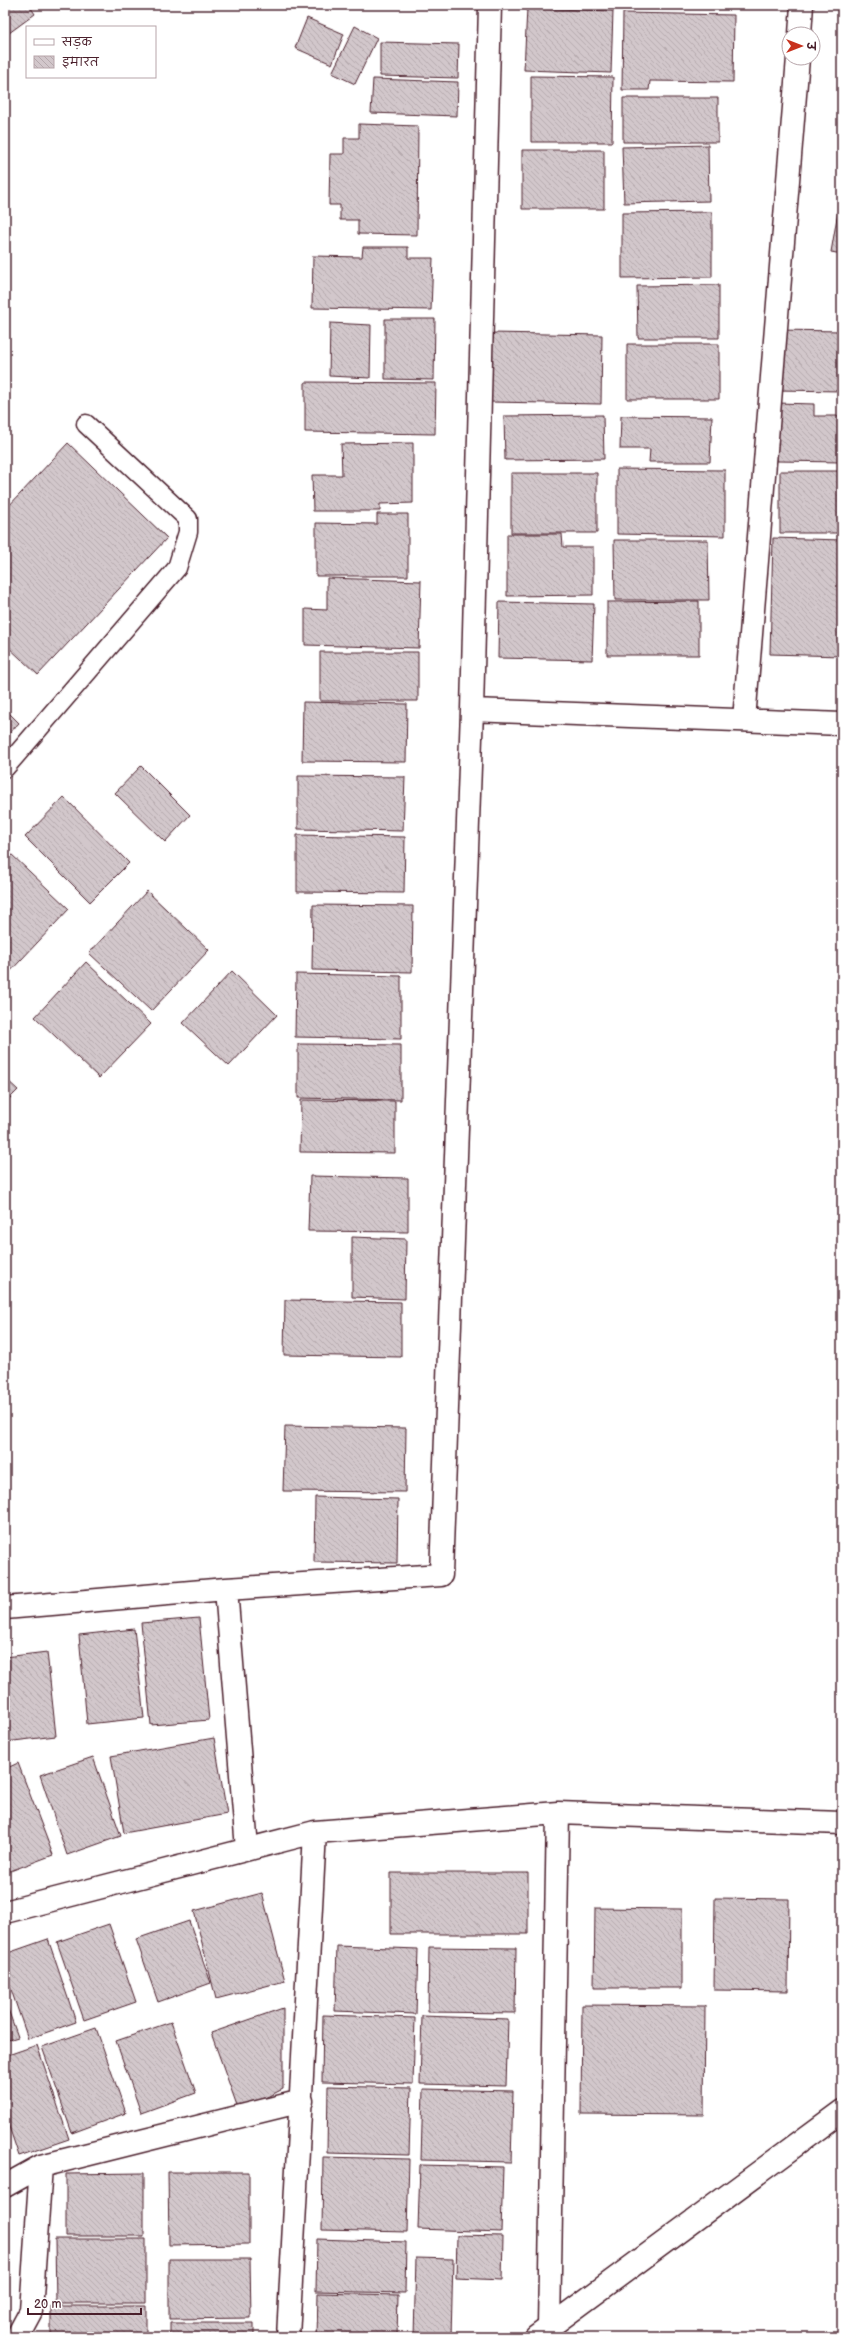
<svg xmlns="http://www.w3.org/2000/svg" width="847" height="2342" viewBox="0 0 847 2342" font-family="'Balsamiq Sans','Playpen Sans Deva',sans-serif">
	<style>
		.building { fill: url(#building-back-hatch); stroke: #4a1f2b }
		.lines { fill: none; stroke-linecap: round; stroke-linejoin: round }
		.lane-casing { stroke: #4a1f2b; stroke-width: 21 }
		.street-casing { stroke: #4a1f2b; stroke-width: 25 }
		.secondary-casing { stroke: #4a1f2b; stroke-width: 25 }
		.lane { stroke: #fff; stroke-width: 18 }
		.street { stroke: #fff; stroke-width: 22 }
		.secondary { stroke: #fff; stroke-width: 22 }
	</style>
	<defs>
		<pattern id="building-back-hatch" width="6" height="6" patternUnits="userSpaceOnUse"><rect width="6" height="6" fill="#d2c7cb"/><path d="M-1 5l2 2M0 0l6 6M5-1l2 2" fill="none" stroke="#b6aaae"/></pattern>
	</defs>
	<rect width="100%" height="100%" fill="#fff"/>
	<filter id="ink" filterUnits="userSpaceOnUse"><feTurbulence type="fractalNoise" baseFrequency=".025" numOctaves="2"/><feDisplacementMap in="SourceGraphic" scale="8" xChannelSelector="R" yChannelSelector="G"/><feConvolveMatrix kernelMatrix="1 2 1 2 8 2 1 2 1" color-interpolation-filters="sRGB"/></filter>
	<g filter="url(#ink)">
		<path class="building" d="M8 5H29L35 14 5 36V7Z
			M527 8 613 11 611 73 524 70Z
			M623 13 734 15 733 82 650 81 649 90H622Z
			M307 18 344 34 332 64 295 48Z
			M355 26 377 38 355 84 332 73Z
			M380 42 459 44 458 78 380 76Z
			M531 76 613 77 612 142H531Z
			M373 79 458 82 457 116 371 113Z
			M623 98H718V142H623Z
			M359 124 418 126 417 235 358 234V220H340V205H329L330 154H344V138H359Z
			M708 145 709 201 624 203 622 147Z
			M522 150H604V209H522Z
			M839 206 842 207V254L831 252Z
			M712 212V277L622 278V213Z
			M363 247H408V258H433L431 310 312 308 313 256 362 257Z
			M719 285V338H638L637 286Z
			M385 319H435L434 380 385 379Z
			M330 323 371 325 370 378 329 376Z
			M778 330 842 331V391L777 390Z
			M491 333 602 335 601 404 490 402Z
			M627 344H719V399H627Z
			M305 382 436 383 435 434 305 432Z
			M777 403 814 404V416H842V462L777 461Z
			M603 415 604 459 505 460 504 416Z
			M621 416 712 417 710 462H649L650 449H620Z
			M68 443 167 538 38 675 5 644V510Z
			M413 443V503L380 504V511H313L312 475H342L341 444Z
			M617 469 725 470V536L617 534Z
			M780 471H842V533H780Z
			M511 473H597V533H511Z
			M377 514H408V576H316V523L377 524Z
			M507 534H562L563 547H593V595L507 596Z
			M773 538 842 540V656L770 654Z
			M614 540H708L709 600H615Z
			M327 578 421 581 419 648 305 645V609L327 610Z
			M699 601V655H607V602Z
			M499 602 594 604 592 660 498 658Z
			M320 652H418V701H320Z
			M303 702 407 704 406 762 302 761Z
			M5 709 19 723 5 738Z
			M141 766 190 815 165 842 115 793Z
			M298 776 405 777 403 831 298 829Z
			M64 797 129 863 90 902 25 837Z
			M297 835 405 837 404 893 297 892Z
			M10 853 69 909 5 977V858Z
			M147 891 209 950 151 1011 89 953Z
			M313 905 413 906 412 972 312 970Z
			M86 962 151 1024 99 1078 35 1017Z
			M232 971 277 1015 229 1066 183 1023Z
			M296 974 401 976V1039L295 1037Z
			M298 1044 401 1045V1100L298 1098Z
			M5 1078 18 1090 5 1103Z
			M301 1100 395 1101V1153L300 1152Z
			M310 1176 408 1178V1232L308 1231Z
			M352 1237 406 1239 405 1299 352 1297Z
			M285 1300 401 1302V1357L284 1355Z
			M285 1426 406 1428 405 1492 283 1491Z
			M315 1497 398 1499 397 1563 314 1562Z
			M199 1618 209 1720 151 1725 141 1623Z
			M134 1629 144 1718 87 1724 79 1635Z
			M47 1652 56 1736 5 1742V1657Z
			M214 1738 227 1814 124 1833 111 1756Z
			M93 1757 121 1836 67 1855 40 1775Z
			M18 1763 53 1855 5 1873V1769Z
			M391 1873H528V1934H391Z
			M262 1893 285 1981 216 1999 194 1911Z
			M715 1898 789 1899 788 1991 714 1990Z
			M595 1908 682 1909V1988H594Z
			M189 1921 211 1983 158 2002 136 1939Z
			M109 1924 136 2002 84 2020 57 1942Z
			M48 1939 76 2022 28 2039 5 1972V1954Z
			M337 1946 418 1949 416 2014 335 2011Z
			M429 1947 516 1948 515 2013 428 2012Z
			M5 2001 18 2037 5 2041Z
			M582 2005 705 2006 704 2115 581 2114Z
			M283 2008V2089L239 2111 211 2033Z
			M323 2015 415 2018 413 2084 322 2082Z
			M422 2016 508 2019 506 2086 420 2084Z
			M171 2022 196 2093 141 2113 116 2041Z
			M96 2028 126 2113 72 2133 42 2047Z
			M37 2045 69 2139 19 2156 5 2115V2056Z
			M328 2086 411 2088 409 2155 327 2153Z
			M423 2089 513 2091 511 2162 421 2160Z
			M323 2157 409 2159 407 2232 322 2230Z
			M420 2165 503 2167 501 2232 418 2229Z
			M168 2172H249V2244L169 2245Z
			M144 2173V2236H66V2174Z
			M457 2235 503 2236 502 2280 456 2278Z
			M55 2239H146V2303H56Z
			M317 2239 406 2242 405 2293 316 2291Z
			M416 2258 453 2259 451 2337H414Z
			M169 2259H250L251 2318 169 2319Z
			M318 2293 398 2295 397 2337H317Z
			M51 2306H146V2337H51Z
			M170 2323H254V2337H170Z"/>
		<g class="lines">
			<g class="lane-casing">
				<path id="lane" d="M5 768 177 568 188 532V519L86 424"/>
			</g>
			<g class="street-casing">
				<path id="street" d="M800 34 802 5
					M472 710 842 724
					M744 720 798 58
					M226 1589 247 1849
					M5 1608 226 1589 441 1575 472 710 490 5
					M5 1912 315 1832 558 1813 842 1823
					M5 2186 41 2166 302 2101
					M549 2327 558 1813
					M17 2337 31 2311 41 2166
					M288 2337 315 1832"/>
			</g>
			<g class="secondary-casing">
				<path id="secondary" d="M536 2337 842 2111"/>
			</g>
			<use href="#lane" class="lane"/>
			<use href="#street" class="street"/>
			<use href="#secondary" class="secondary"/>
		</g>
	</g>
	<rect width="847" height="2342" fill="none" stroke="#fff" stroke-width="20"/>
	<rect x="10" y="10" width="827" height="2322" fill="none" stroke="#4a1f2b" stroke-width="1.5" filter="url(#ink)"/>
	<rect x="26" y="26" width="130" height="52" fill="#ffffff" stroke="#b7a5aa"/>
	<rect x="34" y="39" width="20" height="6" fill="#ffffff" stroke="#b7a5aa"/>
	<text x="62" y="46" font-size="12" fill="#4a1f2b">सड़क</text>
	<rect x="34" y="56" width="20" height="12" fill="url(#building-back-hatch)" stroke="#b7a5aa"/>
	<text x="62" y="66" font-size="12" fill="#4a1f2b">इमारत</text>
	<g transform="translate(801 46) rotate(90)"><circle r="19" fill="#ffffff" stroke="#b7a5aa"/>
	<path d="M0-3L7 15L0 10L-7 15Z" fill="#c8321e"/>
	<text y="-6" font-size="11" font-weight="bold" text-anchor="middle" fill="#4a1f2b">उ</text>
	</g>
	<path d="M28 2308v6h113v-6" fill="none" stroke="#4a1f2b" stroke-width="2"/>
	<text x="34" y="2308" font-size="12" fill="#4a1f2b" stroke="#ffffff" stroke-width="3" paint-order="stroke">20 m</text>
</svg>
